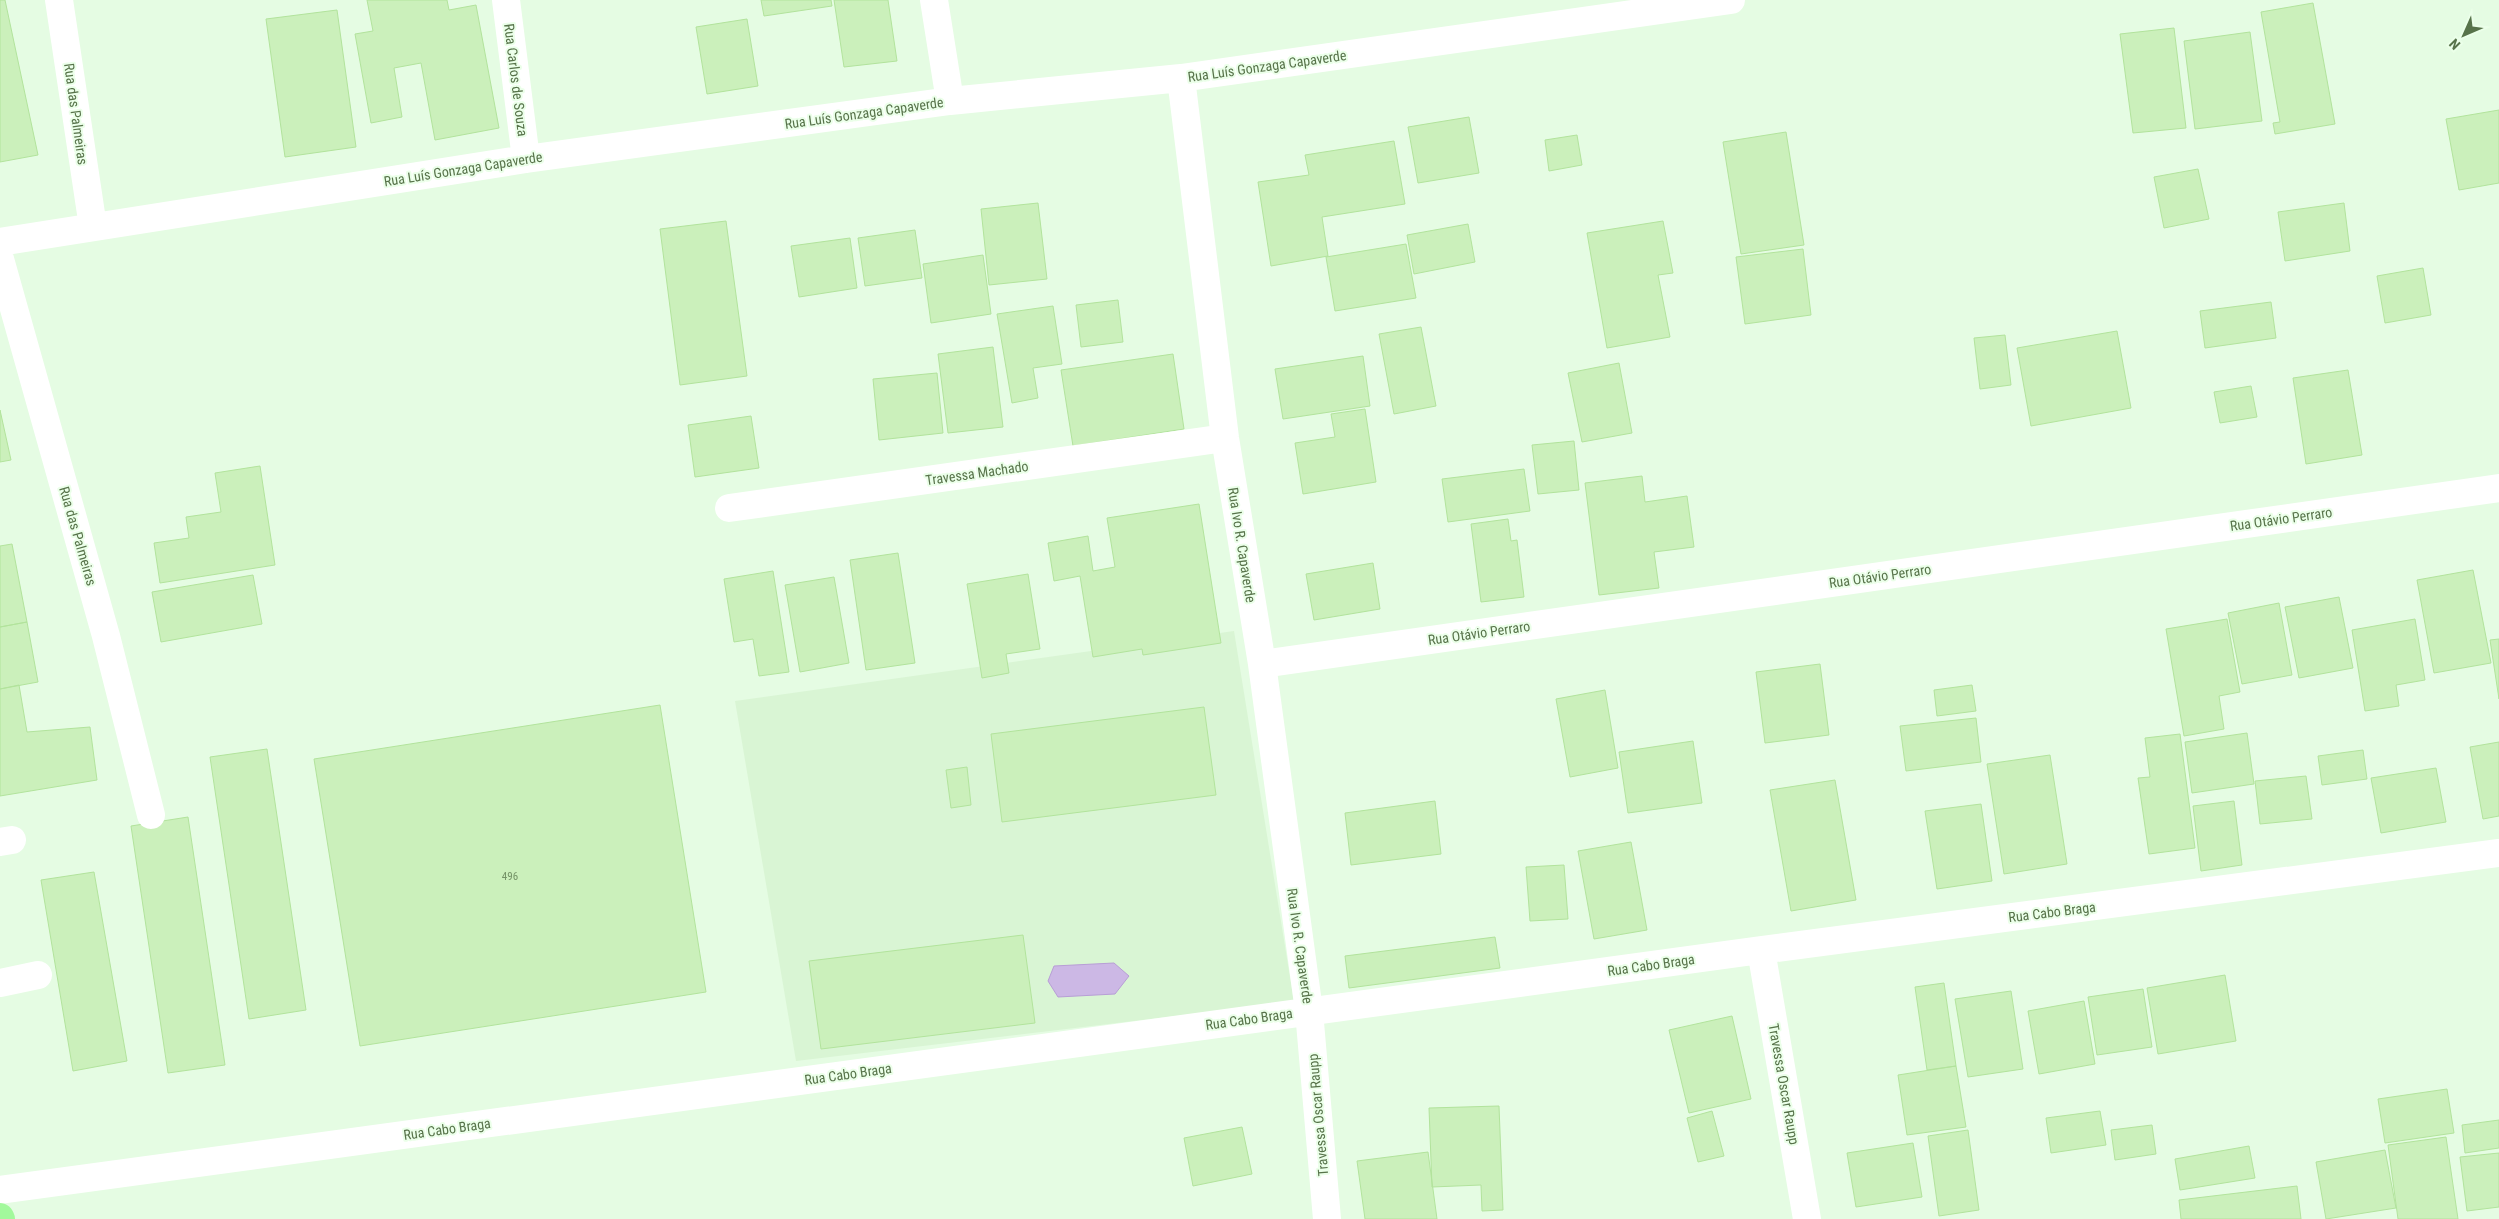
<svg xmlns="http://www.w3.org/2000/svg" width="2499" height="1219" viewBox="0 0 2499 1219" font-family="'Roboto Condensed',sans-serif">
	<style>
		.residential { fill: #d9f5d4 }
		.water { fill: #ccb8e5; stroke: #b89ed6 }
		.building { fill: #cbf0bb; stroke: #b2e39c }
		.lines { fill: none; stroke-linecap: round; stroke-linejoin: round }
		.minor { stroke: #fff; stroke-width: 28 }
		.major { stroke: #a2f99c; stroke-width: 28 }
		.labels { text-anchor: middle; stroke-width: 4; stroke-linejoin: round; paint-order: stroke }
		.number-label { font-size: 11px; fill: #749266 }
		.street-label { font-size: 14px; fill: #57734a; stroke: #ebffe9 }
	</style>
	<rect width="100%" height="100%" fill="#e5fce3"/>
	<path class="residential" d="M1234 631 1294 1002 796 1061 735 701Z"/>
	<path class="water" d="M1114 963 1129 976 1115 994 1058 997 1048 981 1054 966Z"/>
	<path class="building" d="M0 0H5L38 155 0 162Z
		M367 0H447L449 10 476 5 499 128 435 140 421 63 394 68 402 117 371 123 355 34 373 31Z
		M761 0H831L832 6 764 16Z
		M834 0H888L897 61 844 67Z
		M2313 3 2335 124 2275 134 2273 123 2280 122 2261 12Z
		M337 10 356 147 285 157 266 19Z
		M747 19 758 86 707 94 696 27Z
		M2174 28 2186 128 2133 133 2120 34Z
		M2250 32 2262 121 2195 129 2184 41Z
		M2499 110V183L2459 190 2446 119Z
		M1469 117 1479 173 1418 183 1408 127Z
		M1786 132 1804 245 1741 254 1723 142Z
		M1577 135 1582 165 1549 171 1545 140Z
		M1394 141 1405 204 1322 217 1328 256 1271 266 1258 182 1309 175 1305 155Z
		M2198 169 2209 219 2164 228 2154 177Z
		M1038 203 1047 279 989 285 981 209Z
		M2344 203 2350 251 2285 261 2278 212Z
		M726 221 747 376 680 385 660 229Z
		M1663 221 1673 273 1658 275 1670 337 1607 348 1587 233Z
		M1468 224 1475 262 1414 274 1407 235Z
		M915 230 922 278 865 286 858 238Z
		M850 238 857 288 799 297 791 246Z
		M1406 244 1416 298 1335 311 1326 257Z
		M1803 249 1811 315 1745 324 1736 257Z
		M983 255 991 314 931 323 923 264Z
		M2423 268 2431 315 2385 323 2377 276Z
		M1118 300 1123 342 1081 347 1076 305Z
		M2271 302 2276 338 2205 348 2200 311Z
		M1053 306 1062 364 1033 368 1038 398 1012 403 997 314Z
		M1421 327 1436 406 1394 414 1379 334Z
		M2117 331 2131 408 2031 426 2017 348Z
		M2005 335 2011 385 1980 389 1974 338Z
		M993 347 1003 427 948 433 938 354Z
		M1173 354 1184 429 1073 446 1061 370Z
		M1363 356 1370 406 1283 419 1275 369Z
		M1619 363 1632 433 1582 442 1568 373Z
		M2348 370 2362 455 2306 464 2293 378Z
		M937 373 943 433 879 440 873 379Z
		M2251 386 2257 417 2220 423 2214 392Z
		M1365 409 1376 482 1303 494 1295 443 1335 437 1331 414Z
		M0 410 11 460 0 462Z
		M751 416 759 468 695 477 688 425Z
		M1574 441 1579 490 1538 494 1532 445Z
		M260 466 275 565 160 583 154 543 189 538 186 517 221 512 215 473Z
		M1524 469 1530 511 1448 522 1442 479Z
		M1642 476 1645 502 1687 496 1694 547 1654 552 1659 588 1599 595 1585 483Z
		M1199 504 1221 643 1143 655 1142 649 1093 657 1080 576 1054 581 1048 543 1088 536 1093 571 1115 567 1107 518Z
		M1508 519 1511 541 1517 540 1524 597 1481 602 1471 524Z
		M12 544 27 622 0 627V546Z
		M898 553 915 663 866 670 850 560Z
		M1373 563 1380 609 1314 620 1306 574Z
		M2473 570 2491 663 2434 673 2417 580Z
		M773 571 789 672 759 676 753 639 734 642 724 579Z
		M1028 574 1040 649 1006 654 1009 673 982 678 967 584Z
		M253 575 262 624 161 642 152 592Z
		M834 577 849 663 800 672 785 585Z
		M2339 597 2353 668 2299 678 2285 607Z
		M2279 603 2292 675 2242 684 2228 613Z
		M2227 619 2240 692 2219 696 2224 729 2184 736 2166 629Z
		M2415 619 2425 680 2396 685 2399 706 2365 711 2352 630Z
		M27 622 38 682 0 689V627Z
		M2499 639V699L2490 640Z
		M1820 664 1829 735 1765 743 1756 672Z
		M19 685 27 732 90 727 97 780 0 796V689Z
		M1972 685 1976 711 1937 716 1934 690Z
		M1605 690 1618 768 1570 777 1556 699Z
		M660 705 706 992 360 1046 314 759Z
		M1204 707 1216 795 1002 822 991 734Z
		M1976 718 1981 762 1906 771 1900 726Z
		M2247 733 2254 784 2192 793 2185 742Z
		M2180 734 2195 848 2149 854 2138 778 2150 777 2145 738Z
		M1693 741 1702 803 1628 813 1619 752Z
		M2499 742V816L2483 819 2470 747Z
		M267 749 306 1010 249 1019 210 757Z
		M2363 750 2367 779 2322 785 2318 756Z
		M2050 755 2067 864 2004 874 1987 764Z
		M967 767 971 805 951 808 946 770Z
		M2436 768 2446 822 2381 833 2371 778Z
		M2306 776 2312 819 2260 824 2255 781Z
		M1835 780 1856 900 1791 911 1770 790Z
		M1435 801 1441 854 1351 865 1345 813Z
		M2234 801 2242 865 2201 871 2193 806Z
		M1981 804 1992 881 1937 889 1925 811Z
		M188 817 225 1065 168 1073 131 826Z
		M1631 842 1647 930 1594 939 1578 851Z
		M1564 865 1568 919 1530 921 1526 867Z
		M94 872 127 1061 73 1071 41 880Z
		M1023 935 1035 1023 821 1049 809 961Z
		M1495 937 1500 968 1349 988 1345 956Z
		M2225 975 2236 1041 2158 1054 2147 988Z
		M1944 983 1956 1066 1927 1070 1915 987Z
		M2143 989 2152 1047 2097 1055 2088 997Z
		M2011 991 2023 1069 1968 1077 1955 999Z
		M2084 1001 2095 1064 2039 1074 2028 1011Z
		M1732 1016 1751 1099 1689 1113 1669 1030Z
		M1956 1066 1966 1127 1907 1135 1898 1075Z
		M2447 1089 2454 1133 2385 1143 2378 1099Z
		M1499 1106 1503 1210 1482 1211 1481 1185 1432 1187 1429 1108Z
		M1712 1111 1724 1156 1698 1162 1687 1118Z
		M2100 1111 2106 1145 2051 1153 2046 1118Z
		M2499 1120V1148L2465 1153 2462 1125Z
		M2152 1125 2156 1154 2115 1160 2111 1130Z
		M1242 1127 1252 1174 1193 1186 1184 1138Z
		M1968 1130 1979 1210 1939 1216 1928 1136Z
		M2446 1137 2458 1219H2398L2388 1145Z
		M1913 1143 1922 1197 1856 1207 1847 1153Z
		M2249 1146 2255 1178 2180 1190 2175 1159Z
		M2385 1150 2396 1208 2326 1219 2316 1162Z
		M1428 1152 1437 1219H1365L1357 1161Z
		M2499 1153V1207L2467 1211 2460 1157Z
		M2297 1186 2301 1219H2181L2179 1200Z"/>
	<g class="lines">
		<path class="minor" d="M59 0 93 227
			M506 0 526 159
			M934 0 950 101
			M1181 78 1225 438 1262 664 1309 1011 1327 1219
			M0 242 526 159 950 101 1181 78 1731 0
			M0 259 106 636 151 815
			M729 508 1225 438
			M1262 664 2499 488
			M0 842 12 840
			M1761 950 1807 1219
			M0 983 38 975
			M0 1190 1761 950 2499 853"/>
		<path class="major" d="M0 1217 1 1219"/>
	</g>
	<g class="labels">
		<g class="number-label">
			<text x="510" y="880">496</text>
		</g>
		<g class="street-label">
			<text transform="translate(1267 66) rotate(-8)" y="5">Rua Luís Gonzaga Capaverde</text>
			<text transform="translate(516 80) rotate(83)" y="5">Rua Carlos de Souza</text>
			<text transform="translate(864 113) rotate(-8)" y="5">Rua Luís Gonzaga Capaverde</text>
			<text transform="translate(76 114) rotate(82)" y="5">Rua das Palmeiras</text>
			<text transform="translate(463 169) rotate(-9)" y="5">Rua Luís Gonzaga Capaverde</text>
			<text transform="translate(977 473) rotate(-8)" y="5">Travessa Machado</text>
			<text transform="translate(2281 519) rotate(-8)" y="5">Rua Otávio Perraro</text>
			<text transform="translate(78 536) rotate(74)" y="5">Rua das Palmeiras</text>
			<text transform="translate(1242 545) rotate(81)" y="5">Rua Ivo R. Capaverde</text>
			<text transform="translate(1880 576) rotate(-8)" y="5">Rua Otávio Perraro</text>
			<text transform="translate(1479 633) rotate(-8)" y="5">Rua Otávio Perraro</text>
			<text transform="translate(2052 912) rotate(-7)" y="5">Rua Cabo Braga</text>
			<text transform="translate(1300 946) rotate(82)" y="5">Rua Ivo R. Capaverde</text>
			<text transform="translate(1651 965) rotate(-8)" y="5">Rua Cabo Braga</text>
			<text transform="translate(1249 1019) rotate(-8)" y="5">Rua Cabo Braga</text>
			<text transform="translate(848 1074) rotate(-8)" y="5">Rua Cabo Braga</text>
			<text transform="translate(1784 1084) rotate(80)" y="5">Travessa Oscar Raupp</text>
			<text transform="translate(1318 1115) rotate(-95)" y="5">Travessa Oscar Raupp</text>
			<text transform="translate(447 1129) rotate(-8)" y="5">Rua Cabo Braga</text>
		</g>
	</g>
	<g transform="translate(2464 35) rotate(225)" stroke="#ebffe9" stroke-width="4" paint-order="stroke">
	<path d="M0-4L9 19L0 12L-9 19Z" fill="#57734a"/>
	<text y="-8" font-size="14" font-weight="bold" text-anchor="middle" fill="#57734a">N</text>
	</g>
</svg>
